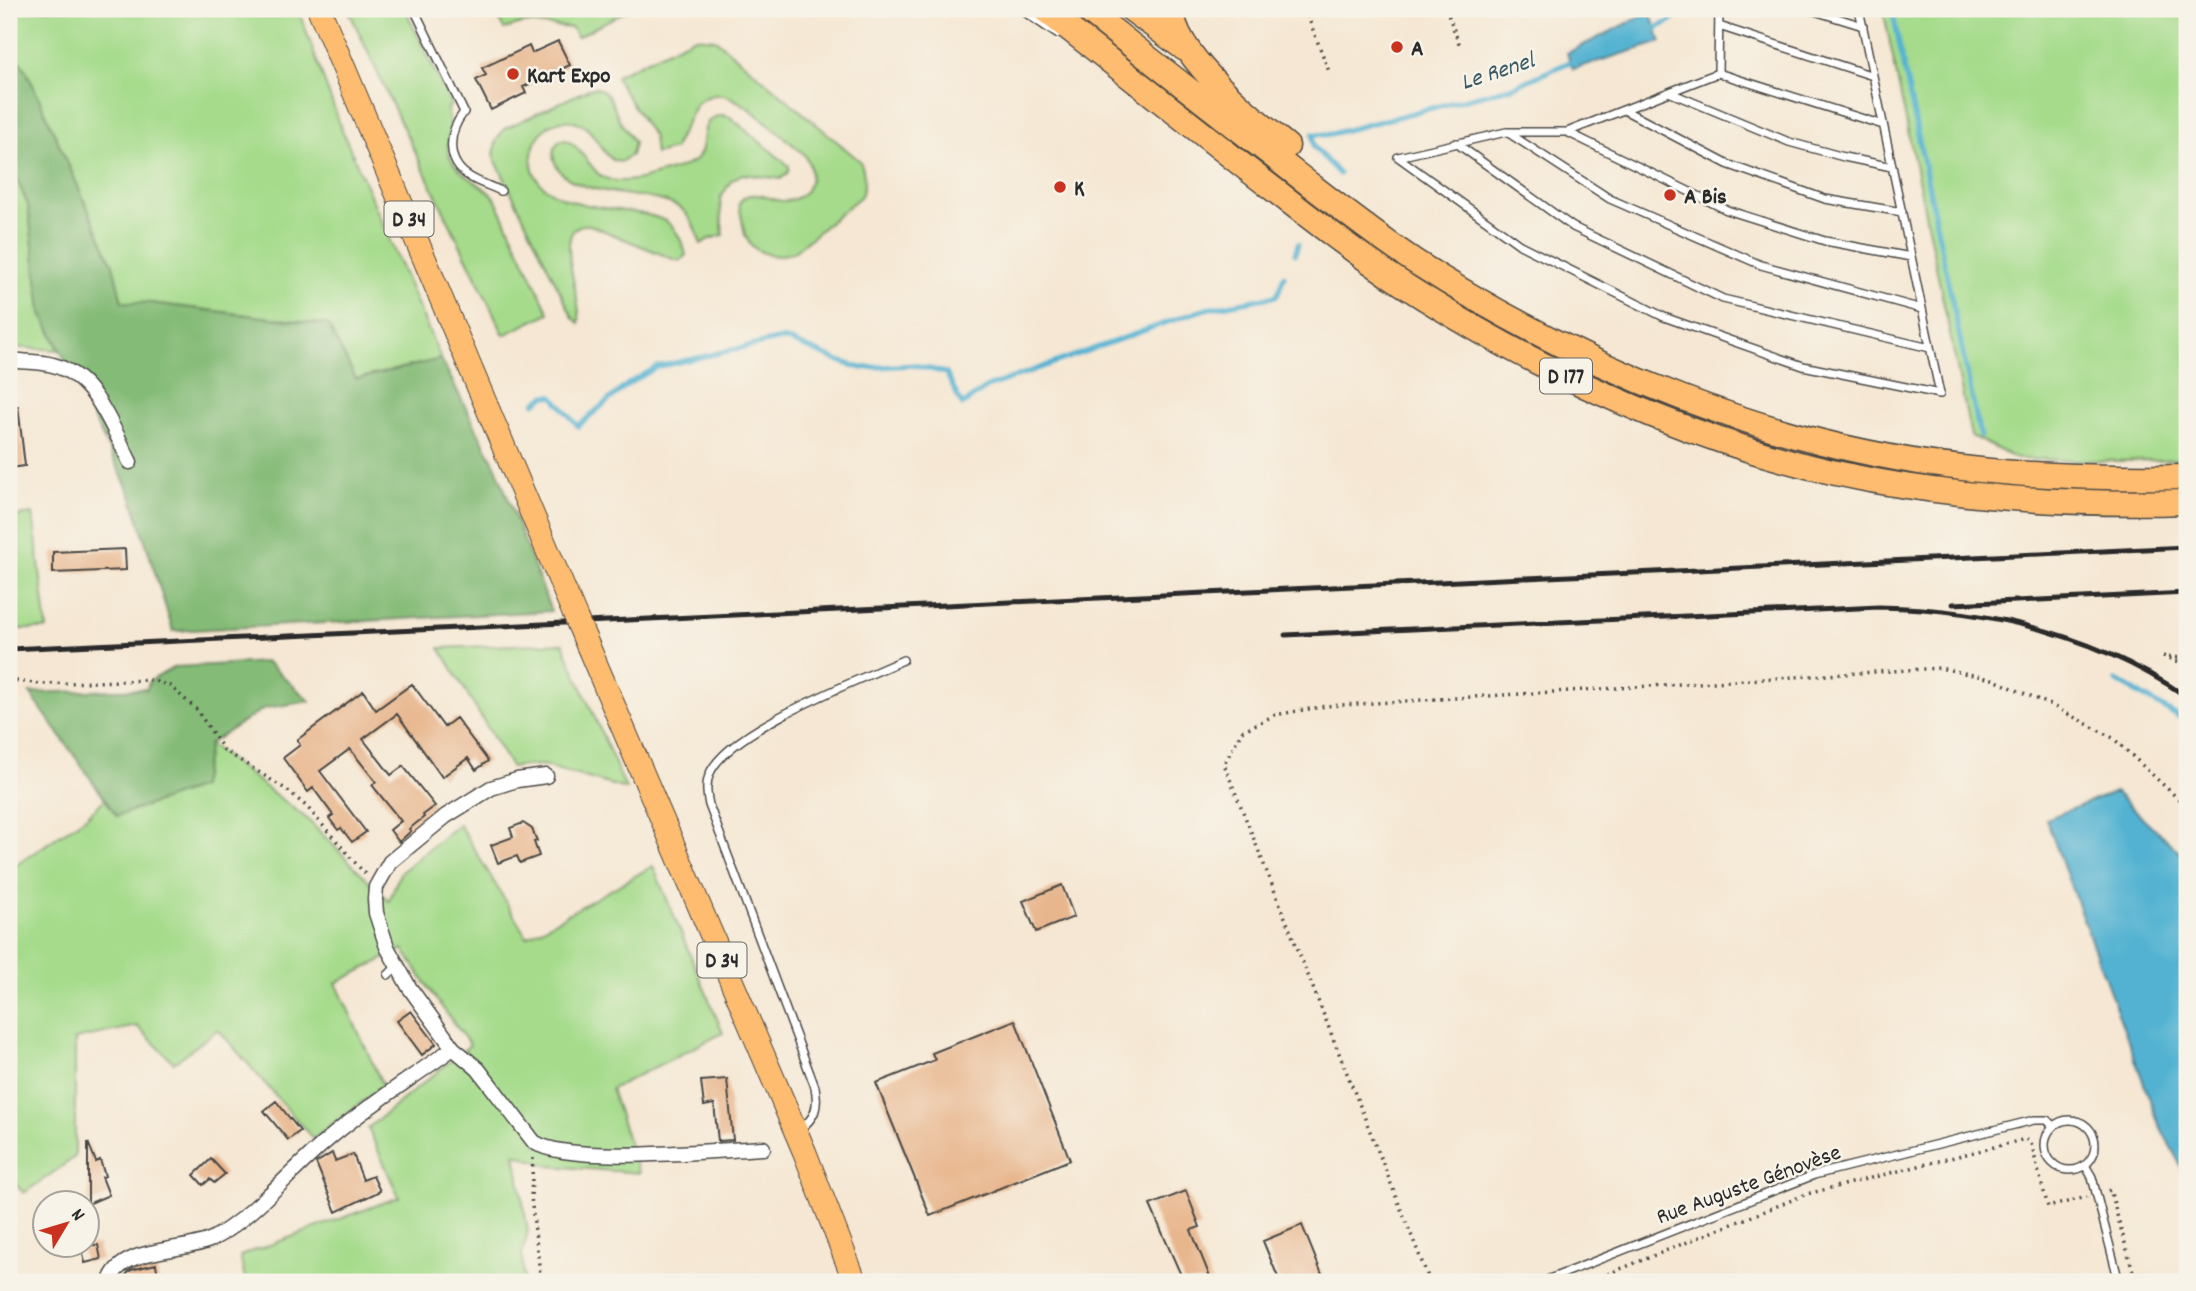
<svg xmlns="http://www.w3.org/2000/svg" width="2196" height="1291" viewBox="0 0 2196 1291" font-family="Dekko,sans-serif">
	<style>
		.green { fill: #a5db8b; stroke: #68835b; stroke-width: 2 }
		.forest { fill: #84bb77; stroke: #587351; stroke-width: 2 }
		.water { fill: #52b2d1; stroke: #3e6e7e; stroke-width: 2 }
		.lines { fill: none; stroke-linecap: round; stroke-linejoin: round }
		.stream { stroke: #52b2d1; stroke-width: 5 }
		.building { fill: #e8b68d }
		.service-casing { stroke: #494744; stroke-width: 10 }
		.minor-casing { stroke: #494744; stroke-width: 17 }
		.primary-casing { stroke: #494744; stroke-width: 25 }
		.trunk-casing { stroke: #494744; stroke-width: 27 }
		.path { stroke: #494744; stroke-width: 3.5; stroke-dasharray: 2 5; stroke-linecap: butt }
		.service { stroke: #fff; stroke-width: 7 }
		.minor { stroke: #fff; stroke-width: 14 }
		.primary { stroke: #fdbc6f; stroke-width: 23 }
		.trunk { stroke: #fdbc6f; stroke-width: 24 }
		.rail { stroke: #2b2b2b; stroke-width: 5 }
		.primary-bridge-casing { stroke: #494744; stroke-width: 25; stroke-linecap: butt }
		.primary-bridge { stroke: #fdbc6f; stroke-width: 23 }
		.poi-dot { fill: #c8321e; stroke: #f7f3e8; stroke-width: 2.5 }
		.labels { text-anchor: middle; stroke-width: 5; stroke-linejoin: round; paint-order: stroke }
		.shield { fill: #f7f3e8; stroke: #686764; stroke-width: 2 }
		.shield-label { font-size: 21px; font-weight: bold; fill: #2b2b2b }
		.poi-label { font-size: 23px; font-weight: bold; fill: #2b2b2b; stroke: #f7f3e8; text-anchor: start }
		.street-label { font-size: 23px; fill: #2b2b2b; stroke: #f7f3e8 }
		.water-label { font-size: 24px; font-style: italic; fill: #395a65; stroke: #f7f3e8 }
	</style>
	<rect width="100%" height="100%" fill="#f7f3e8"/>
	<filter id="ink" filterUnits="userSpaceOnUse"><feTurbulence type="fractalNoise" baseFrequency=".0143" numOctaves="2"/><feDisplacementMap in="SourceGraphic" scale="14" xChannelSelector="R" yChannelSelector="G"/><feConvolveMatrix kernelMatrix="1 2 1 2 8 2 1 2 1" color-interpolation-filters="sRGB"/></filter>
	<filter id="wash" filterUnits="userSpaceOnUse"><feTurbulence type="fractalNoise" baseFrequency=".00686" numOctaves="4" result="noise"/><feDisplacementMap in="SourceGraphic" scale="28" xChannelSelector="R" yChannelSelector="G"/><feGaussianBlur stdDeviation="1.57" result="paint"/><feColorMatrix in="noise" values="0 0 0 0 0 0 0 0 0 0 0 0 0 0 0 0 0 1.4 0 .05"/><feComposite in="paint" operator="in"/></filter>
	<g filter="url(#wash)">
		<rect width="100%" height="100%" fill="#f5e7d3"/>
		<path class="green" d="M9 9H298L342 130 441 359 356 379 328 325 151 303 122 302 113 265 27 72 9 46Z
			M348 9H405L451 105 447 109C448 114 450 120 450 126 449 137 445 148 451 159 461 178 484 183 496 200L549 313 504 335 398 117Z
			M493 9H623L628 10 577 37 572 28 525 23 504 29Z
			M1883 9H2187V459L2118 461 2017 459 1971 436Z
			M695 37 715 39 860 161C865 174 866 183 861 196L794 252 778 256 769 255 757 250 750 244 745 235 739 204C742 198 745 196 751 195 762 193 773 201 784 201 811 199 818 173 803 153 785 139 742 97 722 95 712 94 703 98 696 104L675 146V149L655 154 653 137 616 78 617 75Z
			M596 88C611 92 613 106 619 119 623 127 630 135 634 143L631 155 620 162 613 160C599 151 594 128 577 122 543 112 520 154 538 180 558 207 612 208 643 214 652 216 660 217 668 223 677 230 683 244 686 255L680 261 673 259 590 225C547 221 584 300 579 323L573 318 494 157 496 141 504 129 589 89Z
			M721 115 730 117 789 166V171L781 179 742 174 731 181 720 199 723 235 709 239 701 244C696 232 692 216 680 208 652 189 566 201 554 160 553 155 553 149 556 145 569 125 591 171 601 176 615 184 634 181 648 177 660 173 685 168 694 161 712 147 693 122 721 115Z
			M9 161 28 205 41 311 59 350 9 347Z
			M33 514 47 629H9V517Z
			M563 643 568 656 626 789 542 765 511 767 440 648Z
			M209 744 306 818 389 901 400 873 459 824 527 937 653 866 723 1033 611 1089 639 1173 550 1166 515 1154 528 1232 522 1254 524 1282H246L240 1256 399 1197 368 1128 470 1045 434 996 403 949 336 983 383 1086 313 1139 218 1029 174 1063 137 1026 75 1039V1157L24 1193 9 1178V870L86 817 105 799 117 816Z"/>
		<path class="forest" d="M9 46 27 72 113 265 122 302 151 303 328 325 356 379 441 359 496 467 551 611 173 631 131 495 41 311 28 205 9 161Z
			M267 662 310 701 265 708 209 744 201 787 117 816 30 693 147 689 149 682 174 667Z"/>
		<path class="water" d="M1650 12 1661 42 1573 69 1567 53Z
			M2115 792 2187 859V1178L2159 1124 2046 819Z"/>
		<g class="lines">
			<path class="stream" d="M1892 9 1980 436
				M1650 31 1669 22 1679 13V9
				M1339 174 1314 147 1313 134 1327 135 1513 87 1572 61
				M1295 254 1298 244
				M535 403 545 396H553L578 426 628 384 657 367 781 339 791 341 839 361 861 368 914 365 946 373 962 405 987 387 1182 317 1206 309 1277 296 1284 276
				M2116 680 2187 722"/>
		</g>
		<g id="blocks">
			<path class="building" d="M558 41 570 65 523 87 526 93 491 110 476 80 486 75 482 68 529 46 532 53Z
				M18 406 25 466 9 468V407Z
				M125 549 126 570 53 573V552Z
				M412 684 444 727 456 718 488 761 476 770 468 758 442 777 397 714 363 739 391 775 403 766 435 806 423 815 424 817 409 829 411 831 399 842 390 830 401 821 372 785 376 782 350 749 320 771 366 832 352 842 341 828 338 830 329 818 333 815 313 788 308 792 283 758 300 745 297 740 363 691 376 710Z
				M523 823 532 829 537 841 534 842 539 856 520 863 517 856 498 863 491 845 513 837 510 828Z
				M1062 885 1074 917 1036 932 1023 901Z
				M411 1011 436 1044 422 1055 397 1021Z
				M1015 1020 1070 1160 930 1216 876 1083 935 1060 932 1053Z
				M727 1079 733 1140 718 1141 714 1104 704 1106 701 1081Z
				M276 1101 300 1131 288 1140 264 1111Z
				M88 1142 96 1162 100 1160 105 1176 102 1177 109 1195 88 1204Z
				M332 1153 335 1161 353 1154 363 1180 373 1176 380 1191 336 1212 316 1163Z
				M211 1159 225 1174 214 1183 210 1179 203 1185 194 1175Z
				M1186 1191 1200 1227 1191 1230 1212 1282H1184L1150 1205Z
				M1302 1225 1323 1277 1310 1282H1280L1263 1241Z
				M81 1245H98L101 1259 85 1263Z
				M156 1264 159 1282H127L126 1275 131 1270Z"/>
		</g>
	</g>
	<g filter="url(#ink)">
		<use href="#blocks" fill-opacity="0" stroke="#494744" stroke-width="2"/>
		<g class="lines">
			<g class="service-casing">
				<path id="service" d="M414 9 464 112C448 132 445 162 470 177 479 183 491 186 501 191
					M1020 9 1057 34
					M1719 9 1718 73 1567 132H1506L1398 157 1520 245 1664 317 1803 366 1940 394 1859 9
					M1808 9 1863 26
					M1719 26 1873 76
					M1718 73 1883 125
					M1671 93 1789 142 1844 157 1892 167
					M1624 110 1727 164 1825 199 1902 212
					M1507 132 1610 199 1761 265 1922 309
					M1567 132 1727 210 1825 241 1911 257
					M1456 143 1573 227 1723 299 1930 348
					M388 975 396 967
					M2045 1145a25 25 0 1 1 50 0a25 25 0 1 1-50 0Z
					M799 1130C815 1118 819 1108 815 1087L709 805C707 795 705 784 710 773 730 729 857 681 903 660
					M2085 1165 2092 1177 2119 1282
					M1542 1282 1814 1175 2034 1120H2047L2053 1126"/>
			</g>
			<g class="minor-casing">
				<path id="minor" d="M9 360C23 362 40 361 53 365 95 376 112 427 130 462
					M546 776 517 780 491 788 446 816 390 862 376 887 375 899 376 913 387 947 409 987 453 1048 478 1069 534 1142C568 1165 716 1150 763 1148
					M110 1282C119 1246 183 1253 212 1239 250 1219 291 1171 325 1142 365 1107 411 1079 453 1048"/>
			</g>
			<g class="primary-casing">
				<path id="primary" d="M319 9 576 618
					M585 639 805 1153 855 1282"/>
			</g>
			<g class="trunk-casing">
				<path id="trunk" d="M1044 9C1113 63 1182 118 1251 172 1307 215 1363 260 1423 297 1565 386 1732 459 1899 485 1994 500 2091 505 2187 502
					M1086 9C1155 64 1225 118 1295 173 1334 203 1373 234 1414 261 1582 369 1772 447 1971 469 2043 477 2115 478 2187 477
					M1131 9 1185 49
					M1172 9C1173 55 1253 118 1287 146"/>
			</g>
			<path class="path" d="M1305 9 1330 74
				M1446 9 1460 46
				M2181 9 2187 11
				M2163 656 2187 665
				M2169 657 2187 658
				M9 680 41 684 150 680 170 686 196 709 224 750 287 790 307 807 365 874
				M533 1158 531 1197 541 1282
				M2108 1191 2110 1190 2136 1282
				M1430 1282 1224 764 1242 731 1275 715 1326 706 1940 668 1992 679 2053 706 2113 738 2187 807
				M1588 1282 1807 1194 2026 1139 2031 1143 2048 1207 2087 1197"/>
			<use href="#service" class="service"/>
			<use href="#minor" class="minor"/>
			<use href="#primary" class="primary"/>
			<use href="#trunk" class="trunk"/>
			<path class="rail" d="M1953 604 2187 593
				M1285 635 1879 607C1989 609 2095 634 2187 697
				M9 649 2187 547"/>
			<g class="primary-bridge-casing">
				<path id="primary-bridge" d="M576 618 585 639"/>
			</g>
			<use href="#primary-bridge" class="primary-bridge"/>
		</g>
	</g>
	<g class="poi-dot">
		<circle cx="1397" cy="47" r="7"/>
		<circle cx="513" cy="74" r="7"/>
		<circle cx="1060" cy="187" r="7"/>
		<circle cx="1670" cy="195" r="7"/>
	</g>
	<g class="labels">
		<g class="shield">
			<rect x="384.5" y="201.5" width="49" height="35" rx="5"/>
			<rect x="1540" y="358.5" width="52" height="35" rx="5"/>
			<rect x="697.5" y="942.5" width="49" height="35" rx="5"/>
		</g>
		<g class="shield-label">
			<text x="409" y="226">D 34</text>
			<text x="1566" y="383">D 177</text>
			<text x="722" y="967">D 34</text>
		</g>
		<g class="poi-label">
			<text x="1411" y="55">A</text>
			<text x="527" y="82">Kart Expo</text>
			<text x="1074" y="195">K</text>
			<text x="1684" y="203">A Bis</text>
		</g>
		<g class="street-label">
			<text transform="translate(1748 1183) rotate(-20)" y="8">Rue Auguste Génovèse</text>
		</g>
		<g class="water-label">
			<text transform="translate(1497 70) rotate(-18)" y="8">Le Renel</text>
		</g>
	</g>
	<rect width="2196" height="1291" fill="none" stroke="#f7f3e8" stroke-width="35"/>
	<g transform="translate(66 1224) rotate(52)"><circle r="33" fill="#f7f3e8" stroke="#a5a39c" stroke-width="2"/>
	<path d="M0-5L12 26L0 18L-12 26Z" fill="#c8321e"/>
	<text y="-10" font-size="19" font-weight="bold" text-anchor="middle" fill="#2b2b2b">N</text>
	</g>
</svg>
